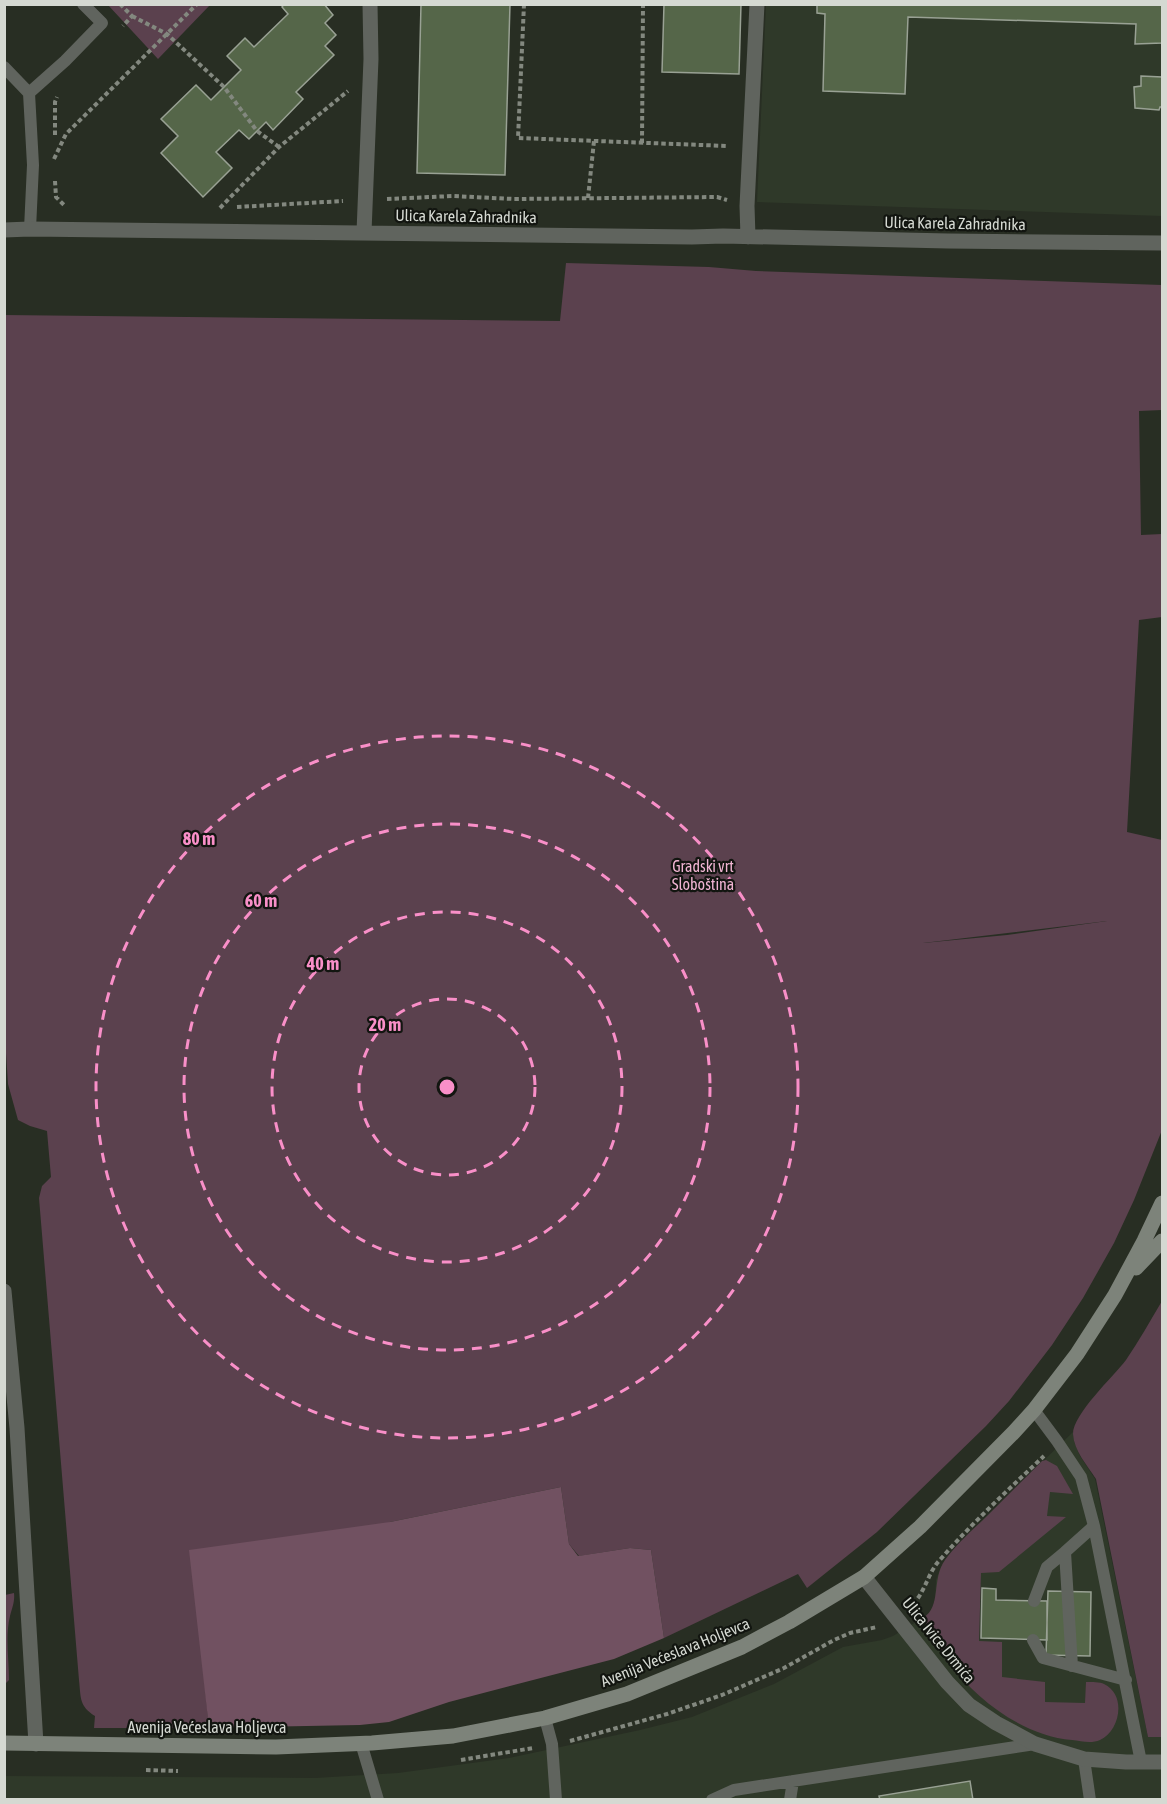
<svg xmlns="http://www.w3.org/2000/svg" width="1167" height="1804" viewBox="0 0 1167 1804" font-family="'Asap Condensed',sans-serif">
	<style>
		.built { fill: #2f3929 }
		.green { fill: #5b414e; fill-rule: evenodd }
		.forest { fill: #715161 }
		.building { fill: #556649; stroke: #99a194; stroke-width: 1.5 }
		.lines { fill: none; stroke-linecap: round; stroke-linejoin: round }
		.path { stroke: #83887f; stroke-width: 4; stroke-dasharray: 4.5 3; stroke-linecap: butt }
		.lane { stroke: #60645e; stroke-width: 12 }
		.street { stroke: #60645e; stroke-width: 15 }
		.secondary { stroke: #7d837a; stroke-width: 15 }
		.ring { fill: none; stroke: #f98fc8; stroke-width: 3; stroke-dasharray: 10 8 }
		.labels { text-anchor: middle; stroke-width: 4.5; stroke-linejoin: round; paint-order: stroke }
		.street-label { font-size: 16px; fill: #d5d9d2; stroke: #121510 }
		.park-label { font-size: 16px; fill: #f0b4d2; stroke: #121510 }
		.centre { fill: #f98fc8; stroke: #121510; stroke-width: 3 }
		.ring-label { font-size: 18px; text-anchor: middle; font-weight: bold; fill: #f98fc8; stroke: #121510; stroke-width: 4.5; stroke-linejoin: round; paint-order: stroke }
	</style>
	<rect width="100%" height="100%" fill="#282e23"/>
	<path class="built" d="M766 5H1162V216L757 202Z
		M1073 1432 1075 1444 1080 1456 1095 1479 1148 1737H1162V1799L5 1800V1776L315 1778 398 1773 509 1758 640 1730 692 1717 774 1684 843 1647 882 1640 893 1636 929 1614 935 1602 936 1580 940 1569 945 1560 966 1536Z"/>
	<path class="green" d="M108 5H210L158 59Z
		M566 263 709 267 756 271 1162 285V410L1139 411 1141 535 1162 534V617L1139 620 1127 832 1162 840V1130L1134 1200 1114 1243 1083 1298 1052 1345 1009 1401 986 1426 877 1532 807 1588 798 1574 664 1638 651 1550 630 1548 579 1556 569 1544 561 1487 390 1522 202 1656 209 1728H94L95 1716C79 1706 81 1698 79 1680L39 1198 42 1186 51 1177 47 1131 30 1126 18 1120 8 1084 5 1038 4 315 560 321ZM1107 921 1007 935 923 943Z
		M1162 1301V1737H1148L1096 1479C1087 1465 1074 1451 1073 1434 1073 1414 1113 1377 1126 1360 1139 1341 1150 1321 1162 1301Z
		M1046 1460 1057 1466 1073 1494 1050 1492 1047 1516 1066 1517 999 1572 981 1573 979 1641 1002 1642V1677L1045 1682V1702L1085 1703 1086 1682C1092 1682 1100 1682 1104 1684 1127 1695 1120 1731 1100 1740 1091 1744 1081 1741 1072 1740 1023 1736 977 1700 948 1662 938 1648 931 1632 923 1618 942 1606 931 1580 945 1560 956 1545 970 1532 983 1520 1003 1500 1023 1480 1042 1461Z
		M14 1593C15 1602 12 1608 10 1616 5 1637 9 1659 9 1680L5 1684V1595Z"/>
	<path class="forest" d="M561 1487 569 1544 578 1556 630 1548 651 1550 664 1638 614 1659 449 1702 389 1722 360 1725 209 1728 189 1550 390 1522Z"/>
	<path class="building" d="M284 4H324L333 15 325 23 336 35 325 46 334 55 296 92 303 99 273 130 266 122 249 139 239 130 216 152 232 168 203 197 161 153 178 136 161 119 196 85 211 100 241 70 227 56 245 38 254 47 288 14 282 7Z
		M421 4H510L505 175 417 173Z
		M664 4H741L739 74 662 72Z
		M817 4H1162V43L1135 44 1136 24 908 17 905 94 823 91 825 14 817 13Z
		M1141 76 1162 77V107H1160L1159 110 1135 108 1134 87 1141 86Z
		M982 1588 996 1589V1600L1047 1601V1640L981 1638Z
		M1048 1591 1091 1592 1090 1656 1046 1655Z
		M970 1781 973 1800H880L879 1796Z"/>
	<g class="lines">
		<path class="path" d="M120 4 132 16 123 26
			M524 4 518 138 728 146
			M132 16 167 34 224 87 257 131 279 147
			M55 135V102L57 97
			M642 143 643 4
			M54 159 66 134 197 4
			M55 181 56 197 65 206
			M588 198 594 141
			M387 199 453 196 514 199 717 197 727 200
			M237 207 343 201
			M220 208 279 147 348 91
			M913 1604C925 1592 928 1573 939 1561 972 1523 1008 1490 1044 1456
			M570 1741 667 1714 722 1695 784 1668 834 1640 850 1633 877 1627
			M461 1760 533 1748
			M146 1770 178 1771"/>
		<path class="lane" d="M4 67 29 93
			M30 229 33 165 29 93 65 61 102 23 83 4
			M1034 1410 1057 1441 1081 1477 1094 1526 1141 1762
			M1065 1552 1072 1666
			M1034 1601 1047 1567 1065 1552 1094 1526
			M1033 1640 1043 1658 1126 1680
			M545 1718 552 1744 556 1800
			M361 1743 378 1800
			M1084 1759 1090 1800
			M712 1800 734 1790 1035 1744
			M790 1800 793 1781"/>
		<path class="street" d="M4 230 30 229 692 237 723 236 948 241 1162 243
			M364 232 371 59 370 4
			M748 237 747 206 757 4
			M4 1291 17 1428 36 1744
			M864 1577 947 1682 969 1705 996 1723 1035 1744 1084 1759 1126 1762H1162"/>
		<path class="secondary" d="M1136 1268 1162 1241
			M4 1743 276 1747 372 1743 453 1736 545 1718 627 1694 742 1647 789 1622 864 1577 920 1527 1014 1432 1034 1410 1077 1354 1115 1295 1144 1241 1162 1203"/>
	</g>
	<g class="ring">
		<circle cx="447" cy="1087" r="88"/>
		<circle cx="447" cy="1087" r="175"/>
		<circle cx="447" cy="1087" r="263"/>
		<circle cx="447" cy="1087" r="351"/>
	</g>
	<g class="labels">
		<g class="street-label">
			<text transform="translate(466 216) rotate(1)" y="6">Ulica Karela Zahradnika</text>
			<text transform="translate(955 223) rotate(1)" y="6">Ulica Karela Zahradnika</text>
			<text transform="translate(939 1640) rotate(51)" y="6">Ulica Ivice Drmića</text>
			<text transform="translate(675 1652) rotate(-22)" y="6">Avenija Većeslava Holjevca</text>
			<text x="207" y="1733">Avenija Većeslava Holjevca</text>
		</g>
		<g class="park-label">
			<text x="703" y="872">Gradski vrt<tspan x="703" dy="18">Sloboština</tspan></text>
		</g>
	</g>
	<circle cx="447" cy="1087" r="9" class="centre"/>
	<g class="ring-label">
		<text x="199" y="845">80 m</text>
		<text x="261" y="907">60 m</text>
		<text x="323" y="970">40 m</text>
		<text x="385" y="1031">20 m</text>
	</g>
	<rect width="1167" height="1804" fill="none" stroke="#d5d9d2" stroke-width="12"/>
</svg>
